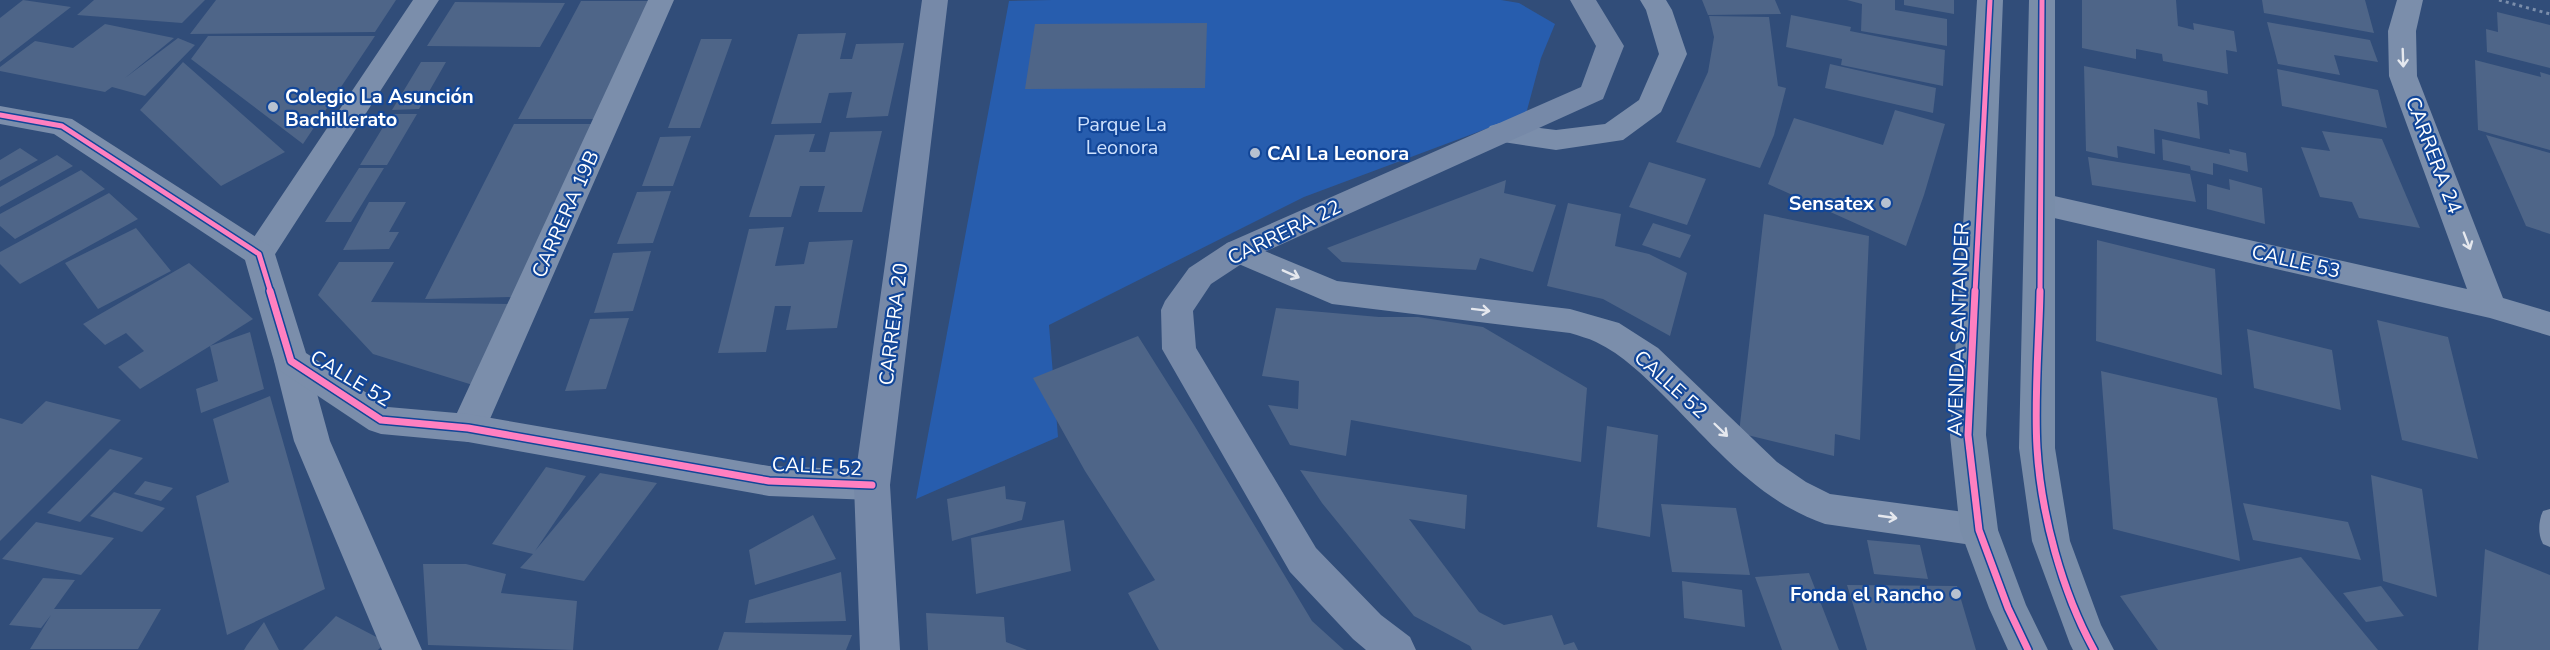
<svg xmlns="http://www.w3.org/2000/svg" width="2550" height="650" viewBox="0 0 2550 650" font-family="'Nunito Sans',sans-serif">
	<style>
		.green { fill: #275dae }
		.building { fill: #4e6588 }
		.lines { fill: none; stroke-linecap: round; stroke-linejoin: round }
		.path { stroke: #7b8eab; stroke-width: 3; stroke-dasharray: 3 4; stroke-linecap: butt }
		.service { fill: #7b8eab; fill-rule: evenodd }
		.minor { fill: #7b8eab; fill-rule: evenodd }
		.tertiary { fill: #7b8eab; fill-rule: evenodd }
		.secondary { fill: #7689a8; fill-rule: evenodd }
		.primary { fill: #798da9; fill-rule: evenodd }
		.cycleway-far1-casing { stroke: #124698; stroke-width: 8 }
		.cycleway-casing { stroke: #124698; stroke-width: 10 }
		.cycleway-far1 { stroke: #ff80c0; stroke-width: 5 }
		.cycleway { stroke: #ff80c0; stroke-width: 7 }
		.oneway { stroke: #e5e8ee }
		.poi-dot { fill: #b7c1d0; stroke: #124698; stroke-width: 2 }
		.labels { text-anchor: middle; stroke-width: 4.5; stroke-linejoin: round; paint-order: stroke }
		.poi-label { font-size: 20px; font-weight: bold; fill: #fff; stroke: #124698; text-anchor: start }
		.park-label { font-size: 20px; fill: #cce0fd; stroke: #124698 }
		.street-label { font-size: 20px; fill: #fff; stroke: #124698 }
	</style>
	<rect width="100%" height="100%" fill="#314d79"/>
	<path class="green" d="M1053 0H1501L1519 3 1555 24 1541 58 1526 114 1304 197 1049 325 1058 437 916 499 1009 1Z"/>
	<path class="building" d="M23 0 71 7 0 62V18Z
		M94 0H205L182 23 77 15Z
		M216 0H396L375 32 190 34Z
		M1702 0H1775L1781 14 1708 15Z
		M1847 0H1895V10L1947 19V46L1861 31 1862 4Z
		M1904 0H1954V14L1904 5Z
		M2082 0H2176L2178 26 2194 30 2193 23 2234 31 2237 52 2226 50 2228 74 2163 61 2162 54 2136 49V59L2082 48Z
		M2262 0H2365L2374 33 2264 13Z
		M581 1H651L594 119H518Z
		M455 2 565 3 540 47 427 46Z
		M2497 12 2550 25V68L2487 52 2486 29 2498 32Z
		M1791 15 1851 27 1850 31 1945 50 1943 86 1841 65 1842 59 1786 47Z
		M1709 16 1769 17 1778 86 1786 88 1774 135 1760 168 1676 142 1708 72 1714 37Z
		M2267 22 2370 40 2378 62 2334 55 2340 75 2278 64Z
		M1207 23 1205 88 1025 89 1035 24Z
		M105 24 174 38 125 78 178 38 195 45 145 96 112 87 105 92 0 71V67L35 41 73 48Z
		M846 33 840 59H852L856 44 904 43 888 116 846 118 852 92 829 93 821 123 771 124 798 34Z
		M208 36H375L303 144 191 59Z
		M701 39H732L700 128H668Z
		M2475 60 2541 77 2540 72 2550 75V150L2478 130Z
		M183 62 285 152 221 186 140 110Z
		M421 62H446L419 109 392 110Z
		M1830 64 1936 88 1933 113 1825 88Z
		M2084 66 2207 91 2208 105 2197 102 2200 139 2154 129 2155 154 2117 146 2118 158 2086 151Z
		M2277 69 2378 90 2387 128 2282 106Z
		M1895 110 1945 124 1924 195 1906 246 1768 184 1794 118 1883 145Z
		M391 114H417L387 165H360Z
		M514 124H593L514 297 425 299Z
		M882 131 862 212H818L825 186H800L791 217H749L775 135 815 134 809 152H825L830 132Z
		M2322 131 2382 139 2420 228 2359 218 2352 202 2320 197 2301 147 2330 151Z
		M2486 135 2550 153V234L2526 226Z
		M691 136 673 186H642L660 137Z
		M2162 139 2230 154 2229 149 2246 153 2248 172 2213 163V175L2191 170 2190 166 2163 160Z
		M20 148 38 160 0 181V160Z
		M57 155 73 166 0 207V187Z
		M2088 157 2190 174 2196 202 2092 185Z
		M1649 162 1706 179 1687 225 1629 207Z
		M359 168H384L351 222H325Z
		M81 170 105 189 15 239 0 226V214Z
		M2229 179 2262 188 2265 224 2207 209V184L2230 190Z
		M1506 180 1504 193 1556 205 1533 272 1480 258 1476 270 1342 262 1327 248Z
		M671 191 653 243 617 244 637 192Z
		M109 193 138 219 20 284 0 264V252Z
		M369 202H406L389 232H399L389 249 343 250Z
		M1568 203 1621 214 1615 246 1649 254 1687 273 1670 336 1603 299 1547 286Z
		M1764 214 1869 236 1860 440 1835 434 1834 456 1739 433Z
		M1653 223 1691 235 1680 258 1642 245Z
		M784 227 775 266 804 264 809 242 853 240 837 328 786 330 791 306H775L766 352 718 353 749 229Z
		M136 228 171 271 98 309 65 263Z
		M2097 240 2215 269 2222 375 2096 341Z
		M651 251 633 311 594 313 613 253Z
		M339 262H394L371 302 516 304 476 386 373 354 318 295Z
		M189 263 253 319 210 346 250 332 264 389 201 413 196 389 218 381 210 346 140 389 118 367 144 351 126 333 105 345 83 324Z
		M1276 308 1379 317H1418L1483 327 1587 388 1581 462 1351 420 1346 456 1290 445 1268 405 1298 409 1299 381 1262 376Z
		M629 318 606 389 565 391 590 319Z
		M2377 320 2448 337 2478 459 2402 440Z
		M2247 329 2332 350 2341 410 2254 388Z
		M1138 336 1194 425 1312 621 1344 650H1159L1128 593 1155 580 1085 471 1033 378Z
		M2101 371 2217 398 2240 561 2113 529Z
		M270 396 325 589 227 635 196 496 229 482 213 419Z
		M46 401 121 420 0 541V418L22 424Z
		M1607 426 1658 435 1650 537 1597 527Z
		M110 449 143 458 80 522 47 513Z
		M546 467 586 476 535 551 600 473 657 483 584 581 520 568 533 554 492 544Z
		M1300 470 1467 495 1465 529 1409 519 1479 612 1504 625 1552 615 1564 645 1574 642 1578 650H1472L1470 646 1414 616 1322 503Z
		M2371 475 2422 489 2437 597 2383 581Z
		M145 481 173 488 161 501 134 494Z
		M1005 486 1006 499 1026 502 1022 520 952 541 947 499Z
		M114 492 165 508 142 532 90 516Z
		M2243 503 2348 522 2361 560 2253 540Z
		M1661 504 1736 508 1750 575 1672 572Z
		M813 515 836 559 755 585 749 550Z
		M1064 520 1071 571 976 594 971 538Z
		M36 522 114 538 81 575 2 559Z
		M1867 540 1920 545 1928 579 1874 574Z
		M2485 549 2550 575V650H2478Z
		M2301 557 2378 650H2158L2120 596Z
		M423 564H466L506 574 501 593 577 601 573 650 428 645Z
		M841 572 846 621 745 623 749 600Z
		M1809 573 1839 650H1782L1755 577Z
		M43 578 75 580 54 609H161L138 649H30L51 615 41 628 9 625Z
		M1682 581 1742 590 1745 627 1684 618Z
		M1847 585 1957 586 1976 650H1867Z
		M2381 586 2404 616 2366 622 2343 593Z
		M926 613 1004 617 1006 642 1027 650H928Z
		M336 616 386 642 378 650H303Z
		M264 622 279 650H244L247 645Z
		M724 632 852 635 846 650H718Z"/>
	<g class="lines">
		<path class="path" d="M2499 0 2550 14"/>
		<path class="service" d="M2550 509V547L2543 544C2538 535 2538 521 2543 511Z"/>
		<path class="minor" d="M413 0H439L270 262 259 265 248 262 243 254 248 246Z
			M648 0H674L486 428 480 438 468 442 456 438 450 428Z
			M2397 0H2423L2416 31 2417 76 2503 298 2550 312V336L2490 318 2041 215 2030 212 2026 204 2030 196 2041 193 2467 289 2389 76 2388 31Z
			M1238 240 1337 281 1570 309 1619 323 1658 348 1777 462 1806 482 1830 494 1979 514 1992 519 1998 530 1992 541 1979 546 1825 524C1758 501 1713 445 1664 396 1644 376 1623 355 1596 342 1588 338 1579 336 1570 333L1332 304 1227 259 1222 251 1227 243Z
			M291 348 303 352 308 361 330 441 422 650H382L294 441 274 361 279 352Z"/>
		<path class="tertiary" d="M1640 0H1666L1672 10 1687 54 1661 112 1623 140 1556 150 1490 140 1485 133 1490 126 1500 123 1556 130 1605 124 1639 100 1659 54 1646 10Z
			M0 106 72 119 270 246 275 254 306 353 388 407 468 414 769 466 872 470 885 474 890 485 885 496 872 500 769 496 468 442 381 434 369 430 279 370 274 361 245 260 54 134 0 124Z"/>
		<path class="secondary" d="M922 0H948L890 485 900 650H860L854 485Z
			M1570 0H1596L1624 46 1603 99 1249 259 1211 284 1193 311 1196 348 1316 548 1381 615 1410 637 1416 650H1366L1353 639 1290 572 1162 349 1161 310 1165 301 1189 268 1227 243 1581 87 1596 46Z"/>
		<path class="primary" d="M1977 0H2003L1986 435 1998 530 2026 605 2048 650H2008L1989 608 1960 530 1950 435Z
			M2029 0H2055V448L2070 541 2101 625 2114 650H2073L2070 644 2032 541 2019 448Z"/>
		<g class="cycleway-far1-casing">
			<path id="cycleway-far1" d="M0 115 62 126 259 254 271 293
				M1975 293 1990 0
				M2040 293 2042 0"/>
		</g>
		<g class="cycleway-casing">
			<path id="cycleway" d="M270 291 291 361 381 420 468 428 769 481 872 485
				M1975 291 1968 435 1979 530 2008 608 2028 650
				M2040 291C2039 342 2034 397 2037 448 2041 514 2062 592 2094 650"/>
		</g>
		<use href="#cycleway-far1" class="cycleway-far1"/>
		<use href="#cycleway" class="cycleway"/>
	</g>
	<defs><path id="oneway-shaft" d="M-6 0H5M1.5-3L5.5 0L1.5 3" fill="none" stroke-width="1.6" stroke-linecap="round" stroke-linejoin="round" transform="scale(1.5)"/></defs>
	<g class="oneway">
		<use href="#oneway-shaft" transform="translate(2403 58) rotate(88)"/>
		<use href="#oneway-shaft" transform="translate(2467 241) rotate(69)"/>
		<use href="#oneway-shaft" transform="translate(1291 274) rotate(24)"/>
		<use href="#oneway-shaft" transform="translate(1481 310) rotate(7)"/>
		<use href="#oneway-shaft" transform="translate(1721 430) rotate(44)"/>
		<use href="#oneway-shaft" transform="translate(1888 517) rotate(8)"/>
	</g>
	<g class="poi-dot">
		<circle cx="273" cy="107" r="6"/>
		<circle cx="1255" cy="153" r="6"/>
		<circle cx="1886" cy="203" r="6"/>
		<circle cx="1956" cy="594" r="6"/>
	</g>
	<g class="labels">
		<g class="poi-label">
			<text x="285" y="103">Colegio La Asunción<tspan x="285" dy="23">Bachillerato</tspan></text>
			<text x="1267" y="160">CAI La Leonora</text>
			<text x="1874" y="210" text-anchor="end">Sensatex</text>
			<text x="1944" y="601" text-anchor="end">Fonda el Rancho</text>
		</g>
		<g class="park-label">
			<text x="1122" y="131">Parque La<tspan x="1122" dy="23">Leonora</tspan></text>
		</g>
		<g class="street-label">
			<text transform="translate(2434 155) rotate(69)" y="7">CARRERA 24</text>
			<text transform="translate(565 214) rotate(-66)" y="7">CARRERA 19B</text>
			<text transform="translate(1284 232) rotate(-26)" y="7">CARRERA 22</text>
			<text transform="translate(2296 261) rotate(13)" y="7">CALLE 53</text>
			<text transform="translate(893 324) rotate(-83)" y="7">CARRERA 20</text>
			<text transform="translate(1958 329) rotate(-88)" y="7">AVENIDA SANTANDER</text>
			<text transform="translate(351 378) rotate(31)" y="7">CALLE 52</text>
			<text transform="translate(1671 384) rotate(42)" y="7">CALLE 52</text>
			<text transform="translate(817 466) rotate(3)" y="7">CALLE 52</text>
		</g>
	</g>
</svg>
